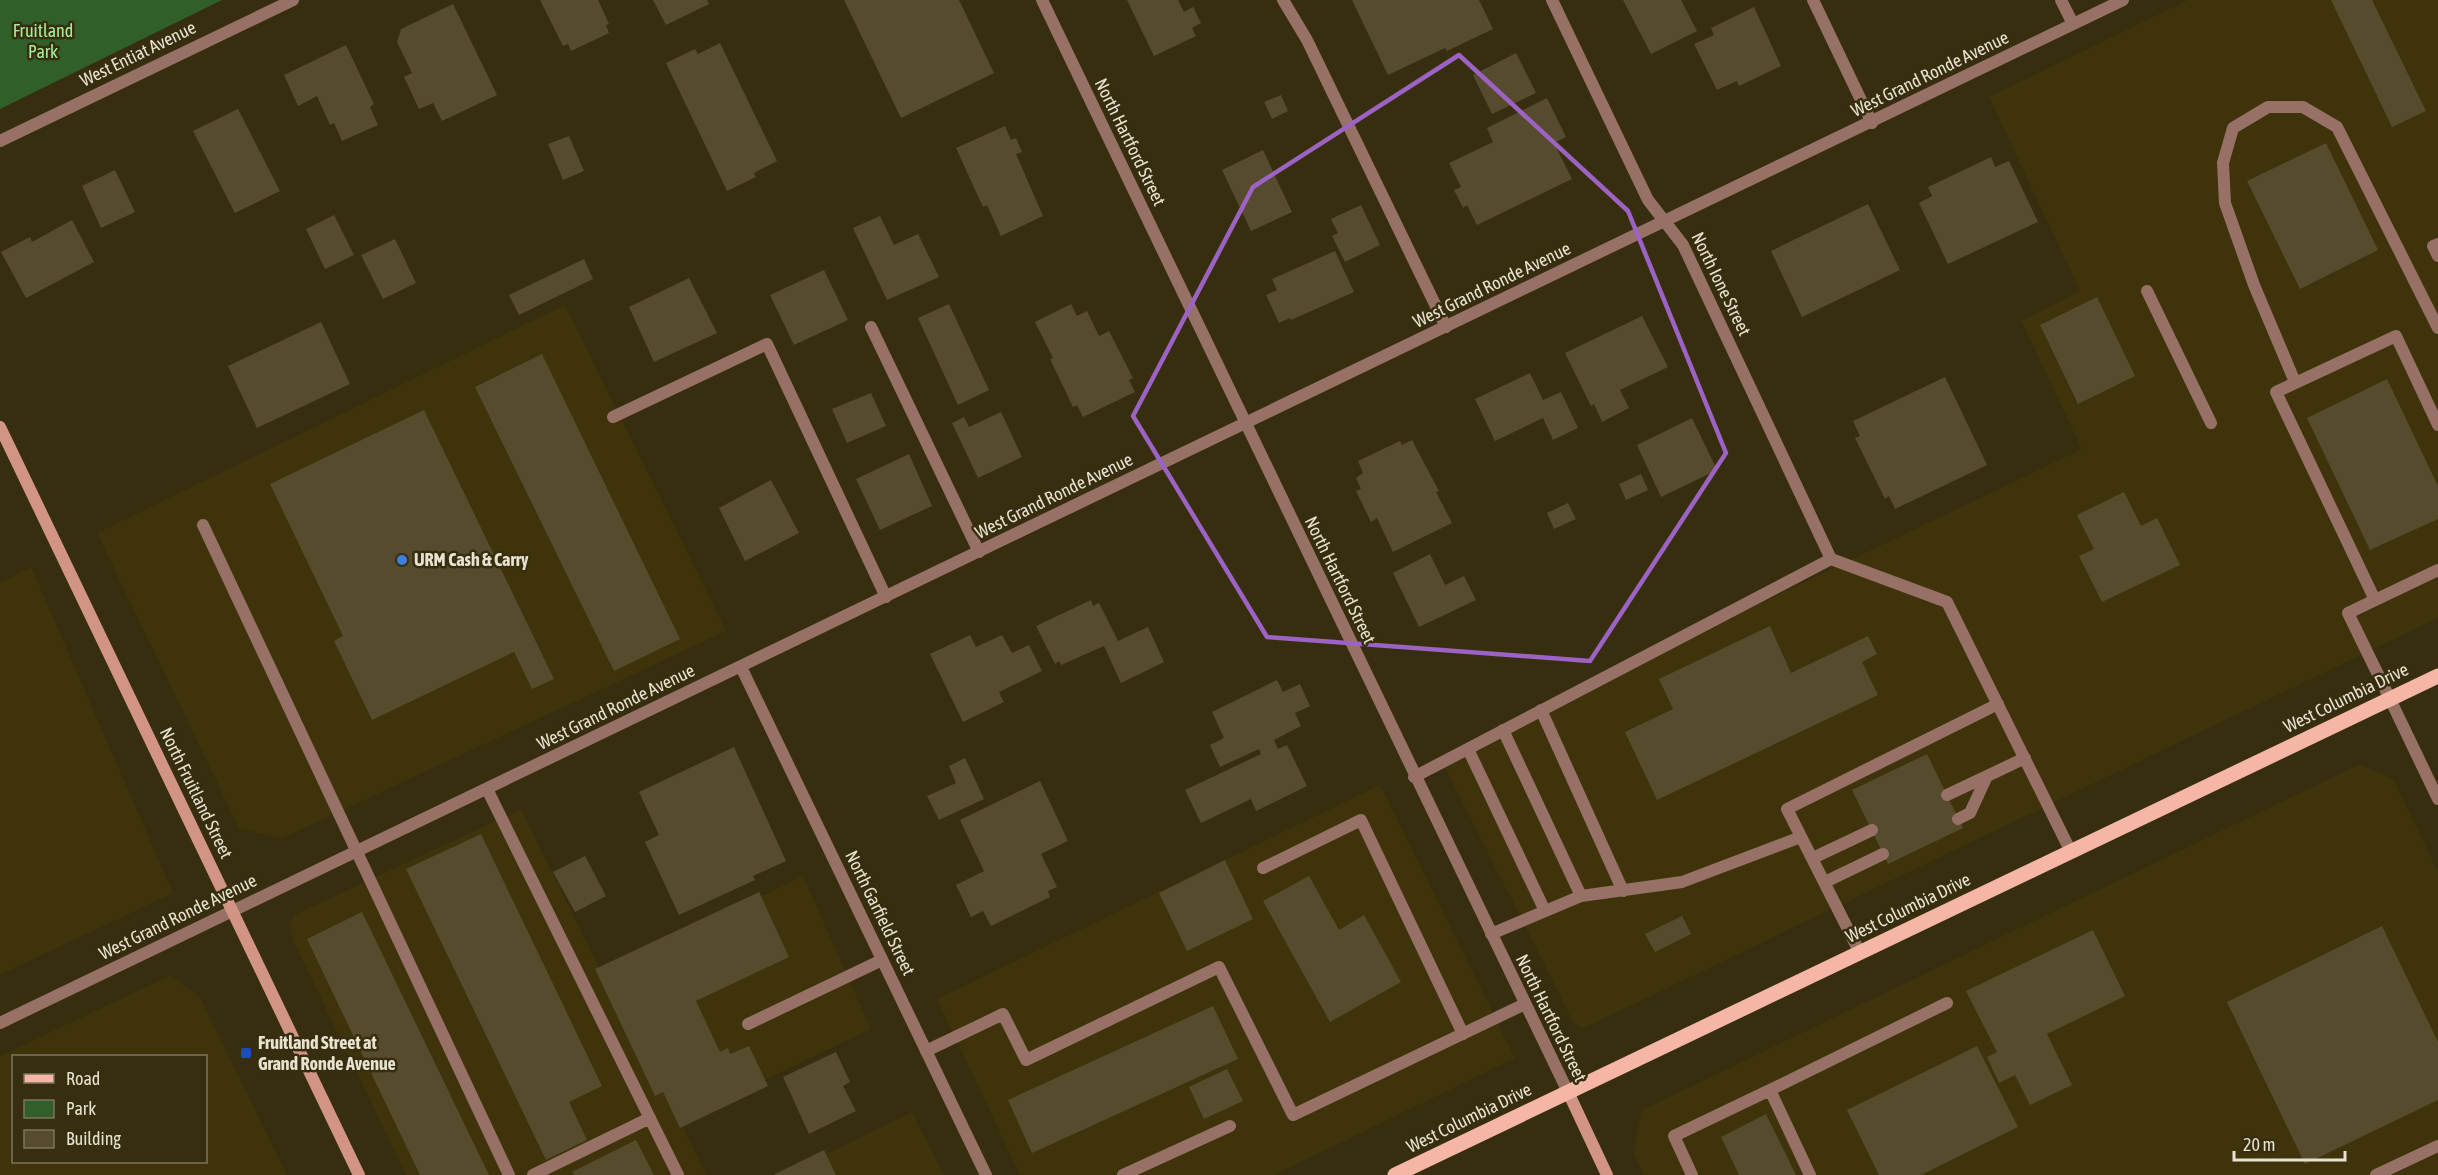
<svg xmlns="http://www.w3.org/2000/svg" width="2438" height="1175" viewBox="0 0 2438 1175" font-family="'Asap Condensed',sans-serif">
	<style>
		.built { fill: #3f330b; fill-rule: evenodd }
		.green { fill: #305f29 }
		.building { fill: #564b2d }
		.lines { fill: none; stroke-linecap: round; stroke-linejoin: round }
		.lane { stroke: #977166; stroke-width: 12 }
		.street { stroke: #977166; stroke-width: 12 }
		.secondary { stroke: #d29585; stroke-width: 12 }
		.primary { stroke: #f5b6a5; stroke-width: 15 }
		.marked { fill: none; stroke: #9c63c4; stroke-width: 4.5; stroke-linejoin: round }
		.shop-dot { fill: #3f7fe0; stroke: #372e0f; stroke-width: 2 }
		.transit-dot { fill: #1a4fb4; stroke: #372e0f; stroke-width: 2 }
		.labels { text-anchor: middle; stroke-width: 5; stroke-linejoin: round; paint-order: stroke }
		.park-label { font-size: 18px; fill: #a3f297; stroke: #372e0f }
		.street-label { font-size: 18px; fill: #e8e2d1; stroke: #372e0f }
		.poi-label { font-size: 18px; font-weight: bold; fill: #e8e2d1; stroke: #372e0f; text-anchor: start }
	</style>
	<rect width="100%" height="100%" fill="#372e0f"/>
	<path class="built" d="M2188 0H2438V618L1584 1028 1574 1024 1440 757 2082 449 2021 321 2080 291 1989 97Z
		M565 305 726 631 281 839 239 828 97 533Z
		M31 567 173 893 0 975V583Z
		M2360 764 2393 779 2438 872V1175H1644L1633 1152 1642 1110Z
		M1380 785 1515 1058 1274 1175H1020L937 999Z
		M521 809 602 974 803 876 871 1029 680 1121 706 1175H406L294 942 289 924 294 915Z
		M171 975 200 997 287 1175H0V1056ZM14 1056H206V1162H14Z
		M912 1112 944 1175H783Z"/>
	<path class="green" d="M0 0H222L0 109Z"/>
	<path class="building" d="M540 0H598L609 24 606 25 609 33 571 51 568 44 563 46Z
		M653 0H707L709 4 666 25Z
		M844 0H959L994 73 901 118Z
		M1127 0H1178L1184 12 1193 7 1201 23 1192 28 1196 36 1154 56Z
		M1352 0H1479L1493 29 1447 51 1445 48 1388 75Z
		M1623 0H1681L1697 31 1651 54Z
		M2331 0H2372L2426 111 2392 127Z
		M453 4 497 95 442 121 433 103 419 109 404 77 412 73 397 42 401 29Z
		M1754 7 1781 66 1739 86 1737 81 1717 90 1694 44 1714 35 1711 28Z
		M720 43 777 161 754 173 756 177 727 191 666 63 695 49 698 54Z
		M346 45 374 104 370 107 378 125 342 141 334 123 330 125 317 96 298 106 284 75Z
		M1516 53 1536 93 1492 114 1473 75Z
		M1281 95 1288 111 1272 119 1264 102Z
		M1547 98 1566 137 1554 143 1572 179 1477 225 1467 205 1463 208 1454 190 1461 187 1449 163 1493 142 1487 128Z
		M238 109 280 191 235 213 193 131Z
		M1005 126 1011 140 1016 138 1022 152 1016 154 1043 216 1001 236 987 205 983 207 956 148Z
		M569 136 584 171 563 180 548 144Z
		M2326 143 2378 250 2300 289 2247 181Z
		M1263 150 1292 212 1251 231 1222 170Z
		M1991 157 1995 167 2009 161 2038 222 1948 264 1919 203 1932 196 1928 187Z
		M115 170 135 212 101 228 82 186Z
		M1868 204 1900 270 1802 317 1771 251Z
		M1361 205 1380 245 1345 262 1332 236 1338 233 1331 219Z
		M334 215 354 255 325 269 306 229Z
		M880 216 894 245 918 234 939 277 887 300 853 228Z
		M72 220 94 262 26 298 1 252 30 237 32 242Z
		M395 239 416 283 383 299 361 255Z
		M1335 251 1354 292 1291 320 1290 318 1279 323 1266 295 1277 290 1272 279Z
		M584 259 593 279 519 315 509 295Z
		M824 270 848 320 794 345 770 295Z
		M689 278 717 333 654 362 629 307Z
		M2097 297 2135 376 2078 404 2040 325Z
		M949 304 989 390 958 405 918 318Z
		M1071 304 1077 316 1087 311 1099 336 1109 331 1133 378 1129 380 1135 392 1083 417 1077 405 1073 407 1050 359 1053 358 1035 322Z
		M1642 316 1668 367 1620 390 1629 408 1602 422 1594 404 1591 406 1565 353Z
		M321 322 350 384 257 428 228 366Z
		M542 354 680 639 614 671 475 387Z
		M1530 373 1543 400 1561 392 1578 428 1553 440 1543 418 1495 441 1475 399Z
		M1945 377 1987 465 1895 509 1889 496 1885 499 1855 438 1860 436 1853 421Z
		M2387 379 2438 486V519L2370 550 2307 418Z
		M871 393 886 426 847 443 832 409Z
		M424 410 554 679 532 689 514 652 372 720 334 641 343 636 270 484Z
		M1001 412 1022 457 978 478 952 423 964 417 969 427Z
		M1692 418 1717 470 1661 497 1637 445Z
		M1412 440 1439 491 1436 492 1452 523 1393 552 1377 518 1371 522 1356 491 1361 489 1356 478 1363 473 1358 461 1400 441 1402 445Z
		M909 454 932 506 880 530 856 479Z
		M1641 474 1648 490 1626 500 1619 484Z
		M771 480 799 533 745 561 719 508Z
		M2124 492 2141 526 2157 518 2180 565 2102 602 2079 556 2094 549 2077 515Z
		M1568 503 1576 519 1554 529 1547 513Z
		M1430 554 1445 585 1464 576 1476 600 1419 627 1393 573Z
		M1091 600 1093 606 1099 603 1118 641 1148 627 1164 662 1121 683 1104 646 1061 665 1059 661 1055 664 1036 626Z
		M1770 626 1791 673 1868 636 1877 654 1862 662 1878 695 1657 800 1625 732 1673 709 1659 679Z
		M970 635 976 647 1002 635 1012 653 1029 645 1042 671 999 692 1004 702 963 722 930 654Z
		M1277 680 1283 692 1300 684 1310 706 1295 713 1301 726 1274 740 1278 749 1287 745 1307 786 1256 811 1251 799 1201 823 1185 790 1261 754 1259 749 1220 767 1210 745 1224 738 1212 712Z
		M734 747 786 861 753 876 755 880 679 915 645 842 659 835 639 792Z
		M1927 754 1963 828 1888 864 1852 790Z
		M965 758 984 799 939 820 927 796 956 783 949 766Z
		M1040 781 1068 841 1041 854 1057 887 1048 891 1050 897 991 926 983 911 971 917 956 885 984 871 960 820Z
		M481 834 602 1086 569 1102 587 1140 546 1160 406 869Z
		M585 856 606 896 575 912 553 872Z
		M1225 860 1253 919 1187 951 1159 893Z
		M1309 876 1339 930 1364 915 1401 982 1330 1022 1263 901Z
		M759 892 789 957 696 1001 720 1052 728 1048 730 1054 749 1046 768 1086 680 1128 663 1092 655 1096 595 969Z
		M362 912 489 1175H420L307 939Z
		M1682 916 1691 934 1655 952 1645 934Z
		M2382 926 2438 1042V1100L2305 1164 2227 1002Z
		M2093 930 2125 996 2047 1034 2072 1085 2030 1105 2015 1075 1999 1083 1987 1057 1997 1052 1966 991Z
		M1213 1006 1238 1059 1032 1153 1008 1100Z
		M1977 1046 2018 1127 1921 1175H1879L1847 1110Z
		M836 1052 850 1082 843 1086 856 1111 809 1134 783 1077Z
		M1227 1069 1243 1101 1204 1119 1189 1087Z
		M1766 1114 1796 1175H1739L1721 1137Z
		M636 1140 654 1175H574L572 1172Z
		M824 1150 836 1175H773Z"/>
	<g class="lines">
		<path class="lane" d="M1283 0 1307 40 1446 327
			M1813 0 1872 123
			M2438 244 2433 246 2438 256
			M2147 291 2211 423
			M871 327 979 552
			M2295 382 2254 285 2225 203 2223 163 2233 128 2268 107H2303L2337 127 2438 328
			M613 417 767 344 886 597
			M203 525 509 1175
			M2375 600 2276 392 2396 336 2438 425
			M2390 699 2348 613 2438 570
			M1541 710 1623 891
			M1503 730 1581 896
			M1468 749 1545 911
			M1414 777 1831 559 1947 602 2071 852
			M487 789 678 1175
			M1947 795 2025 758
			M1958 819 1970 813 1987 776
			M1813 858 1872 830
			M1263 868 1361 820 1463 1034
			M1825 882 1883 854
			M1491 934 1581 896 1682 882 1801 837
			M1860 953 1787 809 1998 704
			M748 1024 882 960
			M926 1051 1003 1014 1026 1060 1219 967 1293 1115 1525 1004
			M1770 1090 1947 1003
			M533 1175 650 1118
			M1123 1175 1230 1126
			M1692 1175 1674 1136 1770 1090 1810 1175"/>
		<path class="street" d="M1042 0 1568 1092
			M1552 0 1648 200 1683 245 1831 559
			M2061 0 2073 24
			M0 141 293 0
			M741 667 986 1175
			M2390 699 2438 799
			M0 1023 2123 0
			M2376 1175 2438 1146"/>
		<path class="secondary" d="M0 427 359 1175
			M1568 1092 1607 1175"/>
		<path class="primary" d="M1395 1175 2438 676"/>
	</g>
	<path class="marked" d="M1459 55 1628 211 1726 453 1590 661 1267 637 1133 416 1253 187Z"/>
	<circle class="shop-dot" cx="402" cy="560" r="6"/>
	<rect class="transit-dot" x="240" y="1047" width="12" height="12" rx="3"/>
	<g class="labels">
		<g class="park-label">
			<text x="43" y="37">Fruitland<tspan x="43" dy="21">Park</tspan></text>
		</g>
		<g class="street-label">
			<text transform="translate(138 54) rotate(-26)" y="6">West Entiat Avenue</text>
			<text transform="translate(1930 74) rotate(-26)" y="6">West Grand Ronde Avenue</text>
			<text transform="translate(1130 142) rotate(64)" y="6">North Hartford Street</text>
			<text transform="translate(1721 284) rotate(64)" y="6">North Ione Street</text>
			<text transform="translate(1492 285) rotate(-26)" y="6">West Grand Ronde Avenue</text>
			<text transform="translate(1054 496) rotate(-26)" y="6">West Grand Ronde Avenue</text>
			<text transform="translate(1340 580) rotate(64)" y="6">North Hartford Street</text>
			<text transform="translate(2346 698) rotate(-26)" y="6">West Columbia Drive</text>
			<text transform="translate(616 707) rotate(-26)" y="6">West Grand Ronde Avenue</text>
			<text transform="translate(196 793) rotate(64)" y="6">North Fruitland Street</text>
			<text transform="translate(1908 908) rotate(-26)" y="6">West Columbia Drive</text>
			<text transform="translate(880 913) rotate(64)" y="6">North Garfield Street</text>
			<text transform="translate(178 917) rotate(-26)" y="6">West Grand Ronde Avenue</text>
			<text transform="translate(1551 1018) rotate(64)" y="6">North Hartford Street</text>
			<text transform="translate(1469 1118) rotate(-26)" y="6">West Columbia Drive</text>
		</g>
		<g class="poi-label">
			<text x="414" y="566">URM Cash &amp; Carry</text>
			<text x="258" y="1049">Fruitland Street at<tspan x="258" dy="21">Grand Ronde Avenue</tspan></text>
		</g>
	</g>
	<rect x="12" y="1055" width="195" height="108" fill="#372e0f" stroke="#7e765d" stroke-width="1.5"/>
	<rect x="24" y="1074" width="30" height="9" fill="#f5b6a5" stroke="#7e765d" stroke-width="1.5"/>
	<text x="66" y="1085" font-size="18" fill="#e8e2d1">Road</text>
	<rect x="24" y="1100" width="30" height="18" fill="#305f29" stroke="#7e765d" stroke-width="1.5"/>
	<text x="66" y="1115" font-size="18" fill="#e8e2d1">Park</text>
	<rect x="24" y="1130" width="30" height="18" fill="#564b2d" stroke="#7e765d" stroke-width="1.5"/>
	<text x="66" y="1145" font-size="18" fill="#e8e2d1">Building</text>
	<path d="M2234 1151v9h111v-9" fill="none" stroke="#e8e2d1" stroke-width="3"/>
	<text x="2243" y="1151" font-size="18" fill="#e8e2d1" stroke="#372e0f" stroke-width="4.5" paint-order="stroke">20 m</text>
</svg>
